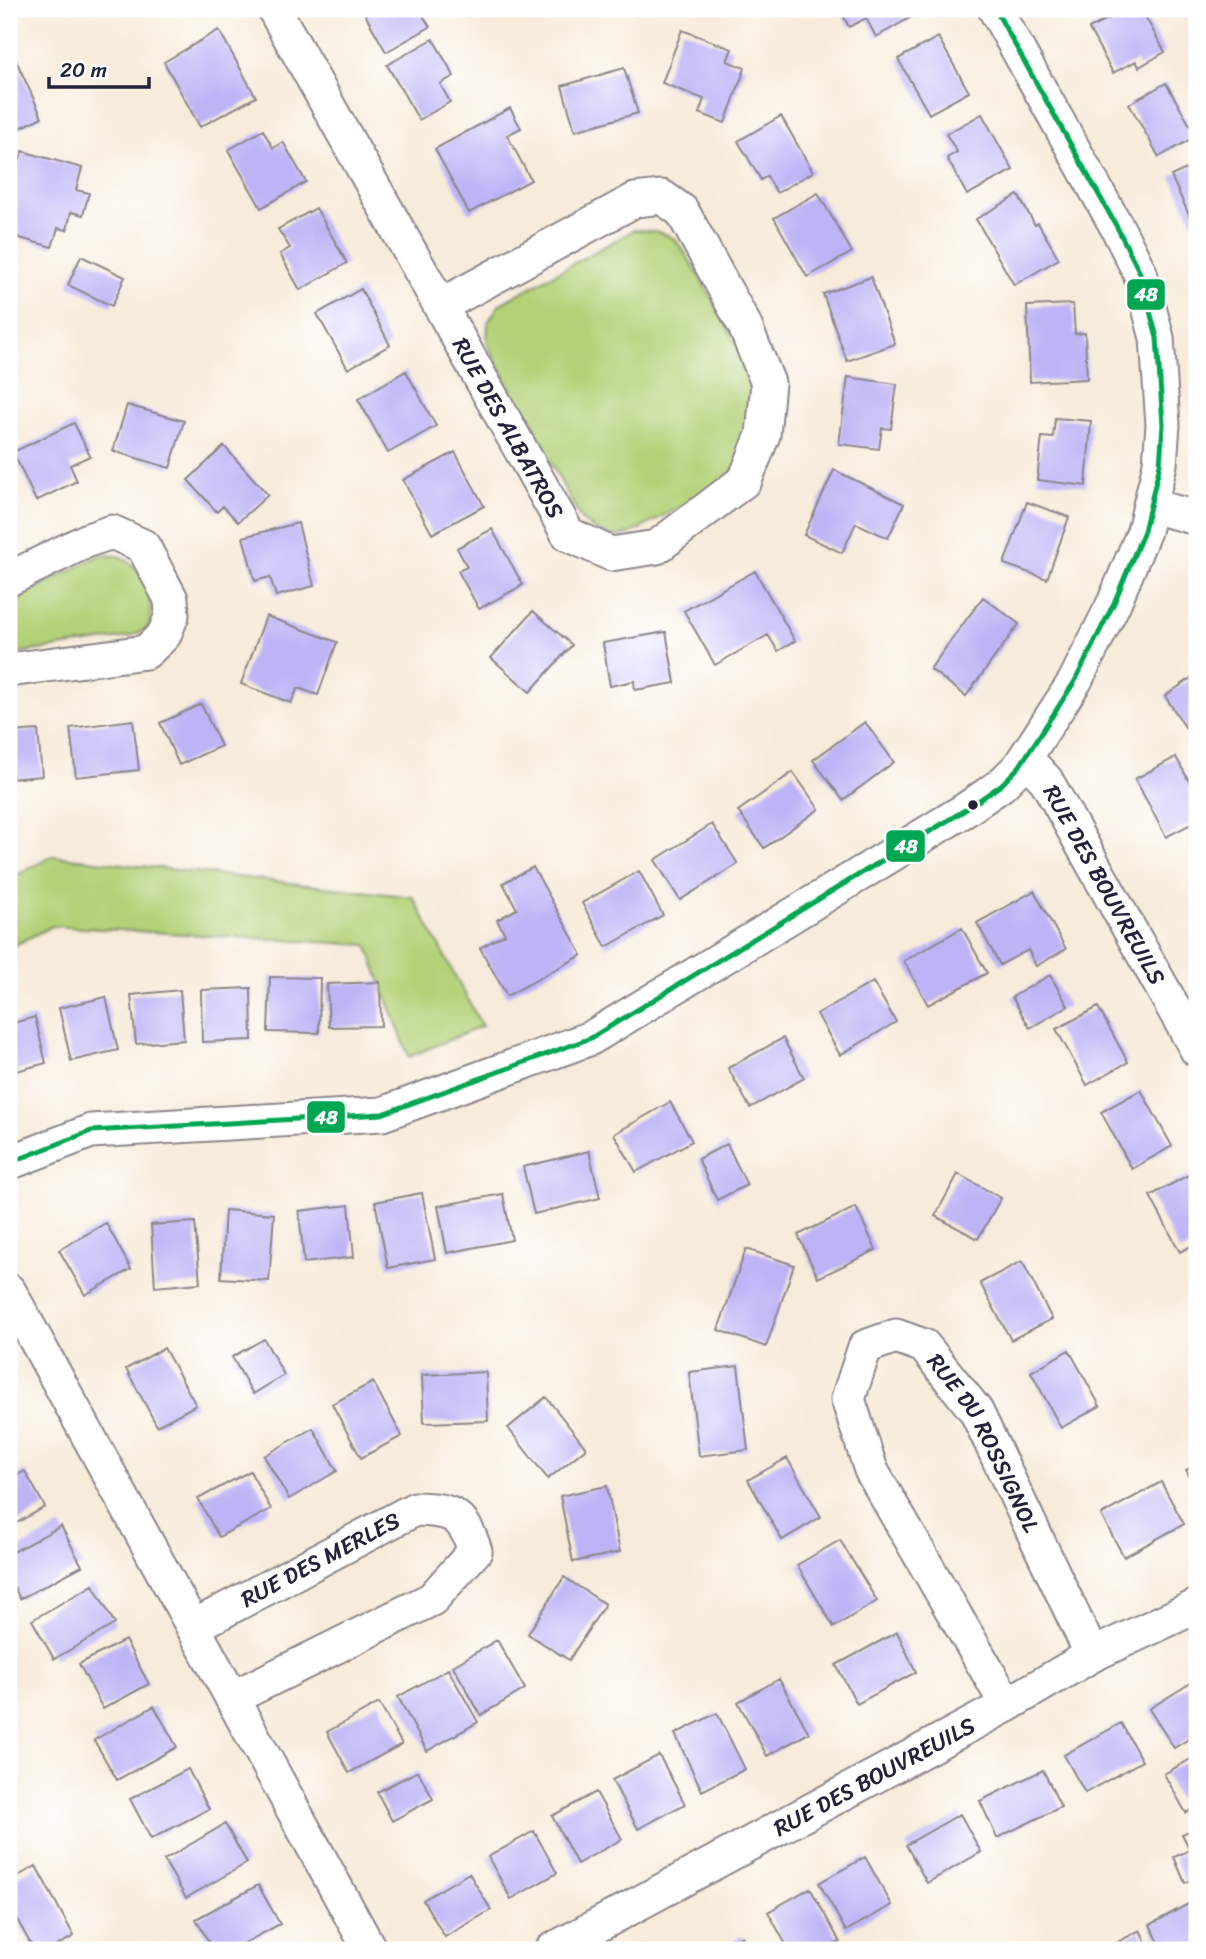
<svg xmlns="http://www.w3.org/2000/svg" width="1206" height="1959" viewBox="0 0 1206 1959" font-family="Sriracha,sans-serif">
	<style>
		.green { fill: #b3d177; stroke: #6a7a59; stroke-width: 2 }
		.building { fill: #bdb3f6 }
		.lines { fill: none; stroke-linecap: round; stroke-linejoin: round }
		.street-casing { stroke: #8c868a; stroke-width: 37 }
		.street { stroke: #fff; stroke-width: 33 }
		.bus-1-casing { stroke: #fff; stroke-width: 10 }
		.bus-1 { stroke: #00a651; stroke-width: 5 }
		.bus-dot { fill: #22223b; stroke: #fff; stroke-width: 2.5 }
		.labels { text-anchor: middle; stroke-width: 5; stroke-linejoin: round; paint-order: stroke }
		.street-label { font-size: 23px; fill: #22223b; stroke: #fff }
		.line-badge { stroke: #fff; stroke-width: 2.5 }
		.badge-label { font-size: 19px; text-anchor: middle; font-weight: bold; fill: #fff }
	</style>
	<rect width="100%" height="100%" fill="#fff"/>
	<filter id="ink" filterUnits="userSpaceOnUse"><feTurbulence type="fractalNoise" baseFrequency=".0143" numOctaves="2"/><feDisplacementMap in="SourceGraphic" scale="14" xChannelSelector="R" yChannelSelector="G"/><feConvolveMatrix kernelMatrix="1 2 1 2 8 2 1 2 1" color-interpolation-filters="sRGB"/></filter>
	<filter id="wash" filterUnits="userSpaceOnUse"><feTurbulence type="fractalNoise" baseFrequency=".00686" numOctaves="4" result="noise"/><feDisplacementMap in="SourceGraphic" scale="28" xChannelSelector="R" yChannelSelector="G"/><feGaussianBlur stdDeviation="1.57" result="paint"/><feColorMatrix in="noise" values="0 0 0 0 0 0 0 0 0 0 0 0 0 0 0 0 0 1.4 0 .05"/><feComposite in="paint" operator="in"/></filter>
	<g filter="url(#wash)">
		<rect width="100%" height="100%" fill="#f7ebd9"/>
		<path class="green" d="M634 230C648 231 663 230 675 240 687 250 744 356 749 374 757 399 749 445 736 467 722 490 684 504 661 517 628 536 613 547 581 519L487 344 488 322 500 304Z
			M100 555C105 556 113 555 118 556 144 565 157 606 148 629L129 637 9 654V603Z
			M53 856 413 897 482 1026 409 1057 367 945 52 926 9 948V879Z"/>
		<g id="blocks">
			<path class="building" d="M362 9H419L430 27 386 52Z
				M842 9H926L876 37 866 18 849 27 840 10Z
				M1126 9H1141L1165 52 1139 67 1136 61 1113 73 1089 29Z
				M219 30 256 97 200 127 164 62Z
				M682 30 732 49 727 61 745 68 725 123 699 113 704 99 662 83Z
				M938 37 969 92 929 114 898 59Z
				M433 39 454 76 440 84 450 102 419 120 387 65Z
				M14 56 42 117 9 134V59Z
				M624 68 638 113 575 131 562 86Z
				M1166 83 1196 136 1159 157 1129 104Z
				M510 108 521 128 507 135 531 180 469 213 435 149Z
				M982 114 1013 170 967 195 947 158 957 152 946 134Z
				M781 116 813 172 777 193 767 176 761 180 738 141Z
				M263 130 273 148 283 142 306 182 261 208 228 150Z
				M22 151 82 168 76 190 89 193 83 215 71 212 67 230 58 228 52 247 9 235V200Z
				M1197 164V232L1171 176Z
				M818 193 852 252 807 277 774 218Z
				M1018 195 1035 225 1038 223 1059 259 1014 285 976 219Z
				M316 208 347 263 300 290 280 254 290 248 278 229Z
				M81 256 125 277 112 306 68 285Z
				M871 277 895 344 847 361 823 294Z
				M361 289 390 345 348 369 317 314Z
				M1073 304 1075 334 1085 333 1087 379 1030 382 1027 306Z
				M406 371 436 426 388 453 358 399Z
				M848 377 897 384 891 429 882 428 879 449 839 444Z
				M127 405 184 421 170 468 113 451Z
				M1055 418 1091 421 1086 486 1037 480 1042 437 1053 438Z
				M74 423 90 456 70 465 77 481 36 501 13 452Z
				M224 446 268 495 238 522 223 506 217 512 188 480Z
				M455 452 484 506 432 534 403 480Z
				M834 470 904 504 888 538 856 523 842 553 804 535Z
				M1027 502 1069 517 1047 579 1004 564Z
				M298 523 314 586 276 596 270 577 255 581 243 537Z
				M492 529 523 585 479 609 458 571 467 567 457 548Z
				M755 571 795 641 778 651 768 635 715 665 684 611Z
				M983 597 1019 624 966 696 930 669Z
				M533 611 572 645 530 692 491 658Z
				M266 616 337 642 318 695 298 688 291 703 241 684Z
				M666 632 675 683 635 690 634 681 610 686 603 643Z
				M1197 674V727L1189 733 1165 696Z
				M201 704 221 746 179 765 160 723Z
				M133 720 139 770 76 777 70 728Z
				M865 722 894 762 843 800 813 760Z
				M38 730 42 776 9 779V732Z
				M1176 757 1197 796V821L1166 837 1135 779Z
				M793 772 819 809 764 848 738 811Z
				M712 824 738 864 680 900 655 860Z
				M533 867 582 955 507 996 480 948 505 934 497 920 517 909 503 883Z
				M639 871 663 915 606 947 582 903Z
				M1034 891 1066 949 1036 966 1028 950 1000 965 977 923Z
				M962 928 987 973 928 1005 904 961Z
				M1050 975 1068 1006 1030 1028 1012 997Z
				M270 977 320 978 319 1033 268 1032Z
				M380 982 381 1026 329 1027 327 984Z
				M873 982 896 1022 840 1055 817 1014Z
				M251 988 252 1040 202 1042 201 990Z
				M180 990 184 1040 136 1044 131 995Z
				M106 997 118 1050 71 1061 59 1008Z
				M1098 1007 1128 1062 1087 1085 1056 1029Z
				M35 1017 46 1063 9 1073V1024Z
				M783 1038 804 1078 750 1108 728 1068Z
				M1141 1090 1172 1146 1132 1169 1101 1112Z
				M670 1102 692 1141 636 1172 614 1134Z
				M727 1144 747 1185 717 1200 698 1159Z
				M589 1151 600 1198 534 1214 523 1167Z
				M958 1174 1001 1198 978 1239 935 1216Z
				M1188 1175 1197 1191V1243L1180 1252 1150 1196Z
				M422 1193 435 1259 388 1268 375 1202Z
				M503 1194 512 1240 447 1253 438 1206Z
				M349 1205 354 1257 304 1263 299 1211Z
				M856 1207 876 1250 818 1278 798 1235Z
				M225 1210 274 1214 269 1281 221 1278Z
				M195 1222 200 1283 155 1287 151 1225Z
				M106 1223 131 1269 85 1295 59 1250Z
				M746 1249 794 1265 766 1347 718 1330Z
				M1022 1261 1052 1319 1011 1340 980 1283Z
				M264 1339 284 1375 253 1394 232 1357Z
				M164 1348 196 1405 157 1426 126 1369Z
				M1069 1350 1100 1406 1061 1428 1031 1372Z
				M738 1366 748 1450 699 1456 689 1372Z
				M486 1372 488 1421 424 1423 422 1375Z
				M373 1382 402 1436 361 1458 332 1404Z
				M546 1397 586 1448 548 1479 508 1428Z
				M313 1428 337 1471 289 1499 264 1456Z
				M787 1458 821 1517 782 1540 748 1480Z
				M1197 1464V1490L1186 1470Z
				M25 1471 45 1507 9 1527V1479Z
				M250 1471 271 1509 219 1537 198 1499Z
				M1161 1482 1184 1524 1124 1557 1101 1515Z
				M607 1486 620 1552 573 1562 560 1496Z
				M61 1526 82 1566 20 1599 9 1577V1554Z
				M840 1540 877 1601 834 1627 797 1565Z
				M564 1577 605 1604 569 1660 528 1634Z
				M93 1585 115 1624 54 1659 32 1620Z
				M897 1632 916 1672 857 1704 836 1665Z
				M125 1640 149 1684 103 1709 79 1664Z
				M497 1640 525 1689 481 1715 453 1666Z
				M448 1669 478 1722 427 1751 398 1697Z
				M779 1679 809 1733 767 1756 738 1702Z
				M1197 1679V1734L1174 1748 1149 1709Z
				M379 1703 402 1744 349 1773 327 1732Z
				M154 1706 177 1747 117 1780 94 1740Z
				M717 1713 745 1769 702 1791 675 1734Z
				M1121 1723 1142 1761 1085 1793 1064 1755Z
				M659 1755 685 1804 638 1829 612 1780Z
				M1191 1759 1197 1771V1807L1186 1813 1164 1774Z
				M188 1769 209 1809 151 1839 130 1799Z
				M1043 1770 1061 1807 997 1838 980 1801Z
				M418 1771 433 1799 392 1821 377 1792Z
				M596 1792 622 1839 577 1864 552 1816Z
				M960 1814 981 1852 927 1883 906 1845Z
				M225 1824 247 1863 186 1898 164 1860Z
				M534 1831 557 1873 511 1899 488 1857Z
				M1189 1831 1197 1849V1878L1185 1883 1174 1857 1190 1850 1182 1834Z
				M865 1857 892 1905 846 1931 819 1883Z
				M36 1866 74 1936 49 1950H34L9 1905V1881Z
				M469 1873 491 1910 445 1937 423 1900Z
				M258 1885 280 1924 232 1950H213L196 1919Z
				M810 1888 840 1942 825 1950H789L768 1912Z
				M1197 1899V1950H1163L1150 1925Z
				M1140 1930 1150 1950H1103Z
				M742 1936 750 1950H716Z"/>
		</g>
	</g>
	<g filter="url(#ink)">
		<use href="#blocks" fill-opacity="0" stroke="#8c868a" stroke-width="2"/>
		<g class="lines">
			<g class="street-casing">
				<g id="street">
					<path id="s1" d="M274 9 568 534 611 554 657 547 745 480 763 435 768 383 744 324 682 211 662 197 635 200 440 306"/>
					<path d="M1151 506 1197 518"/>
					<path d="M9 579 88 540 112 532 143 546 171 599 172 615 164 635 146 652 9 670"/>
					<path id="s2" d="M1026 759 1046 780 1197 1050"/>
					<path d="M9 1163 91 1131 382 1114 591 1038 965 810 1001 785 1019 767 1075 681 1114 603 1144 531 1160 464 1163 425 1157 338 1140 273 1118 229 995 9"/>
					<path d="M9 1291 370 1950"/>
					<path id="s3" d="M193 1627 415 1509C453 1510 463 1514 475 1551L432 1599 232 1698"/>
					<path id="s4" d="M1007 1705 871 1470 848 1399 865 1347 896 1336 924 1346 976 1411 1092 1655"/>
					<path id="s5" d="M552 1950 1007 1705 1092 1655 1197 1606"/>
				</g>
			</g>
			<use href="#street" class="street"/>
			<g class="bus-1-casing">
				<path id="bus-1" d="M9 1163 91 1131 382 1114 591 1038 965 810 1001 785 1019 767 1075 681 1114 603 1144 531 1160 464 1163 425 1157 338 1140 273 1118 229 995 9"/>
			</g>
			<use href="#bus-1" class="bus-1"/>
		</g>
	</g>
	<circle class="bus-dot" cx="973" cy="805" r="6"/>
	<g class="labels">
		<g class="street-label">
			<text dy="8" stroke="none"><textPath href="#s1" startOffset="480">RUE DES ALBATROS</textPath></text>
			<text dy="8" stroke="none"><textPath href="#s2" startOffset="149">RUE DES BOUVREUILS</textPath></text>
			<text dy="8" stroke="none"><textPath href="#s4" startOffset="578">RUE DU ROSSIGNOL</textPath></text>
			<text dy="8" stroke="none"><textPath href="#s3" startOffset="144">RUE DES MERLES</textPath></text>
			<text dy="8" stroke="none"><textPath href="#s5" startOffset="366">RUE DES BOUVREUILS</textPath></text>
		</g>
	</g>
	<g class="line-badge">
		<rect x="1126" y="278" width="40" height="33" rx="7" fill="#00a651"/>
		<rect x="885" y="829" width="41" height="34" rx="7" fill="#00a651"/>
		<rect x="306" y="1100" width="40" height="34" rx="7" fill="#00a651"/>
	</g>
	<g class="badge-label">
		<text x="1146" y="301">48</text>
		<text x="906" y="853">48</text>
		<text x="326" y="1124">48</text>
	</g>
	<rect width="1206" height="1959" fill="none" stroke="#fff" stroke-width="35"/>
	<path d="M49 77v10h100v-10" fill="none" stroke="#22223b" stroke-width="3.5"/>
	<text x="60" y="77" font-size="21" fill="#22223b" stroke="#ffffff" stroke-width="5" paint-order="stroke">20 m</text>
</svg>
